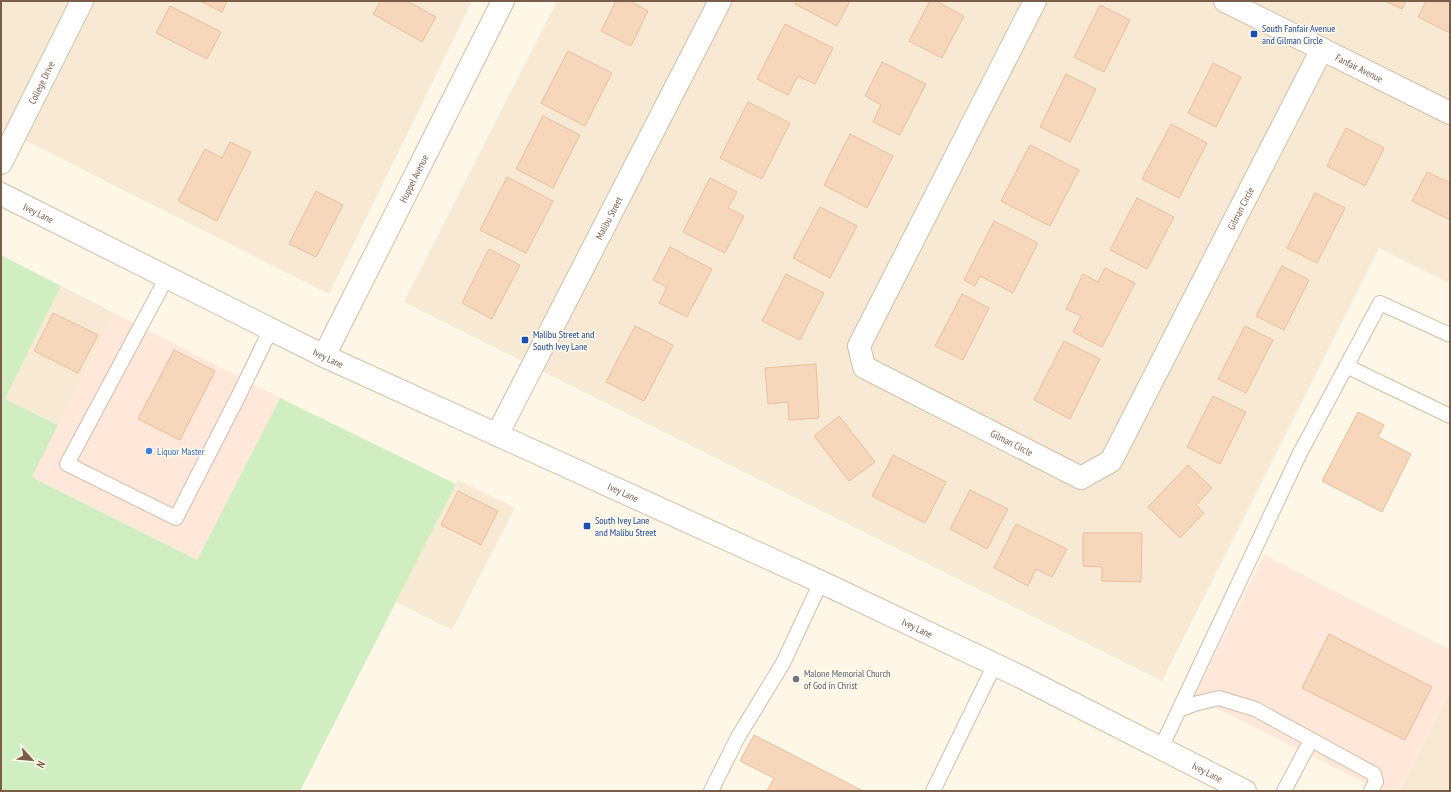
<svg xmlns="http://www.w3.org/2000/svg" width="1451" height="792" viewBox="0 0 1451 792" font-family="'PT Sans Narrow',sans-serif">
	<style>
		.residential { fill: #f7e9d4 }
		.commercial { fill: #ffe7d9 }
		.green { fill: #d1eec3 }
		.building { fill: #f6d7bb; stroke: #eabe9a }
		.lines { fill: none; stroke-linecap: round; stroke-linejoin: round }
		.service-casing { stroke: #d1bfaa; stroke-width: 16 }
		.minor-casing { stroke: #d1bfaa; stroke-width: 24 }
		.tertiary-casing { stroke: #d1bfaa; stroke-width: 24 }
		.service { stroke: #fff; stroke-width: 14 }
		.minor { stroke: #fff; stroke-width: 22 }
		.tertiary { stroke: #fff; stroke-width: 22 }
		.transit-dot { fill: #1a4fb4; stroke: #fffaee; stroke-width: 1.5 }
		.shop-dot { fill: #3f7fe0; stroke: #fffaee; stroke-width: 1.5 }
		.worship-dot { fill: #6b7280; stroke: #fffaee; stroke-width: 1.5 }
		.labels { text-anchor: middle; stroke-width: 3; stroke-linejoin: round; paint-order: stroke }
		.transit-label { font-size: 10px; fill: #164399; stroke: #fffaee; text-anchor: start }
		.street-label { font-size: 10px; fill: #7a5d48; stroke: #fffaee }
		.shop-label { font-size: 10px; fill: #366cbe; stroke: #fffaee; text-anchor: start }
		.worship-label { font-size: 10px; fill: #5b616d; stroke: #fffaee; text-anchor: start }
	</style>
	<rect width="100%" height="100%" fill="#fef6e6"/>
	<path class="residential" d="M1 1H472L329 294 1 128Z
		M557 1H1450V284L1379 248 1162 681 404 302Z
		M61 286 114 313 58 425 5 399Z
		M458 480 515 508 452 630 396 602Z
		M1450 691V791H1400Z"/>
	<path class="commercial" d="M114 313 280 398 197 560 32 477Z
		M1264 555 1450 650V691L1400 791H1381L1194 697Z"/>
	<path class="green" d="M1 255 61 286 5 399 58 425 32 477 197 560 280 398 456 484 300 791H1Z"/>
	<path class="building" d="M200 1H227L222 12Z
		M381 1H407L436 17 422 42 373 14Z
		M616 1H630L648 11 631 46 601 31Z
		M796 1H850L837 26 795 4Z
		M930 1H936L964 16 942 58 909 41Z
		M1385 1H1406L1402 9Z
		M1426 1H1450V33L1418 17Z
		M1100 5 1130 20 1104 72 1074 57Z
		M170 6 221 32 207 59 156 33Z
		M785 24 833 48 815 84 798 76 788 95 757 79Z
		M568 51 612 73 585 126 541 103Z
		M882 62 926 84 900 135 873 122 881 105 865 96Z
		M1213 63 1241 77 1216 127 1188 113Z
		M1066 74 1096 89 1070 142 1040 127Z
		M748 102 790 123 762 179 720 158Z
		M543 116 580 135 553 188 516 169Z
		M1171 124 1207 143 1179 198 1142 179Z
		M1346 128 1384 148 1365 186 1327 166Z
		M850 134 893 156 867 208 824 185Z
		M230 142 251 152 217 221 178 201 205 149 222 158Z
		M1030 145 1079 170 1050 226 1001 201Z
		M1427 172 1450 183V220L1412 201Z
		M507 177 553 201 526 253 480 230Z
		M710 178 737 192 728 208 744 216 725 253 683 232Z
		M316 191 343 205 316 257 289 244Z
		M1315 193 1345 208 1317 263 1287 248Z
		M1137 198 1174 217 1147 269 1110 250Z
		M820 207 857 226 830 278 793 258Z
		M994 221 1038 243 1013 293 980 276 975 286 964 280Z
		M670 247 712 269 687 317 659 303 667 287 653 280Z
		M489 249 520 265 492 319 462 303Z
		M1282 266 1309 280 1284 330 1256 316Z
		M1105 268 1135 283 1102 347 1073 332 1081 316 1066 309 1083 274 1098 282Z
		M786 274 824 293 800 340 762 321Z
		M962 294 989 308 963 360 935 346Z
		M53 313 98 335 78 373 34 351Z
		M635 326 673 345 644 401 606 382Z
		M1245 326 1273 340 1246 393 1218 379Z
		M1064 341 1100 359 1070 419 1034 400Z
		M174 350 215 371 180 440 138 419Z
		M816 364 819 418 789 420 788 402 768 404 765 368Z
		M1213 396 1246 412 1220 464 1187 447Z
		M1358 412 1384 425 1378 437 1411 454 1382 512 1322 481Z
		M839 416 875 462 849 481 814 436Z
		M893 455 946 482 925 523 872 496Z
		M1188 465 1212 488 1196 505 1204 513 1180 538 1148 507Z
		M970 490 1008 509 987 549 950 529Z
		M458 491 498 511 481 545 441 525Z
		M1016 524 1067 549 1052 577 1036 569 1028 586 994 568Z
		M1083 533H1142L1141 582 1102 581V567L1083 566Z
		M1329 634 1432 687 1405 740 1302 688Z
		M754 735 863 791H767L774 778 740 761Z"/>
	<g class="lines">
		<g class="service-casing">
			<path id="service" d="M167 277 67 464 176 518 239 395 271 329
				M1346 366 1450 416
				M1179 710 1194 704 1219 698 1255 709 1374 774 1376 782 1371 791
				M1161 748 1299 455 1380 303 1450 335
				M711 791 738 737 783 663 821 582
				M933 791 995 664
				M1284 791 1311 740"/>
		</g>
		<g class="minor-casing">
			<g id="minor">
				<path id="s1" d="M1035 1 859 346 864 367 1081 478 1111 461 1322 49"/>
				<path id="s2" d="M1225 1 1450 113"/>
				<path id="s3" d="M1 163 82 1"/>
				<path id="s4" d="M324 356 503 1"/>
				<path id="s5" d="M497 435 720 1"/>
			</g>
		</g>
		<g class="tertiary-casing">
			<g id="tertiary">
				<path id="s6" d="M1 194 324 356 821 582 1019 676 1245 791"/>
			</g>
		</g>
		<use href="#service" class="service"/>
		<use href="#minor" class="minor"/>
		<use href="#tertiary" class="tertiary"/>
	</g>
	<g class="transit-dot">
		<rect x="1250" y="30" width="8" height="8" rx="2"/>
		<rect x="521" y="336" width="8" height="8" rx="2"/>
		<rect x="583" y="522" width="8" height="8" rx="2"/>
	</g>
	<circle class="shop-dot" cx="149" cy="451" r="4"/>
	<circle class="worship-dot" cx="796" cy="679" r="4"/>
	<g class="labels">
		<g class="transit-label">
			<text x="1262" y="32">South Fanfair Avenue<tspan x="1262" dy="12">and Gilman Circle</tspan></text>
			<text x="533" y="338">Malibu Street and<tspan x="533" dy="12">South Ivey Lane</tspan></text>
			<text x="595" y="524">South Ivey Lane<tspan x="595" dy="12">and Malibu Street</tspan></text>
		</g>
		<g class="street-label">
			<text dy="4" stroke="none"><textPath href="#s2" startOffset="150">Fanfair Avenue</textPath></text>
			<text dy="4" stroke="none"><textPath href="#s3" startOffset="90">College Drive</textPath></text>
			<text dy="4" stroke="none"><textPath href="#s4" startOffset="199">Huppel Avenue</textPath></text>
			<text dy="4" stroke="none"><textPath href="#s1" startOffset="971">Gilman Circle</textPath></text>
			<text dy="4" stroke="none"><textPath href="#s6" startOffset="42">Ivey Lane</textPath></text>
			<text dy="4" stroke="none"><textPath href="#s5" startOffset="244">Malibu Street</textPath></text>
			<text dy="4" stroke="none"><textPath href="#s6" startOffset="366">Ivey Lane</textPath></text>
			<text dy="4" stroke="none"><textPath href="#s1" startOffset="575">Gilman Circle</textPath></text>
			<text dy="4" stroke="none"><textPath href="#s6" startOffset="690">Ivey Lane</textPath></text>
			<text dy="4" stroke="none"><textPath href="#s6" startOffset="1014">Ivey Lane</textPath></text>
			<text dy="4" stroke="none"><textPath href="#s6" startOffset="1338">Ivey Lane</textPath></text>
		</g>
		<g class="shop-label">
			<text x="157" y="455">Liquor Master</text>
		</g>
		<g class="worship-label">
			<text x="804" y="677">Malone Memorial Church<tspan x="804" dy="12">of God in Christ</tspan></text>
		</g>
	</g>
	<rect width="1451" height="792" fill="none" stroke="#7a5d48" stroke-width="4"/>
	<g transform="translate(32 760) rotate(117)" stroke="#fffaee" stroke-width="3" paint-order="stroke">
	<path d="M0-3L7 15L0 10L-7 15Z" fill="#7a5d48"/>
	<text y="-6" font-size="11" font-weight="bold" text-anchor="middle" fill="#7a5d48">N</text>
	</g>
</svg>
